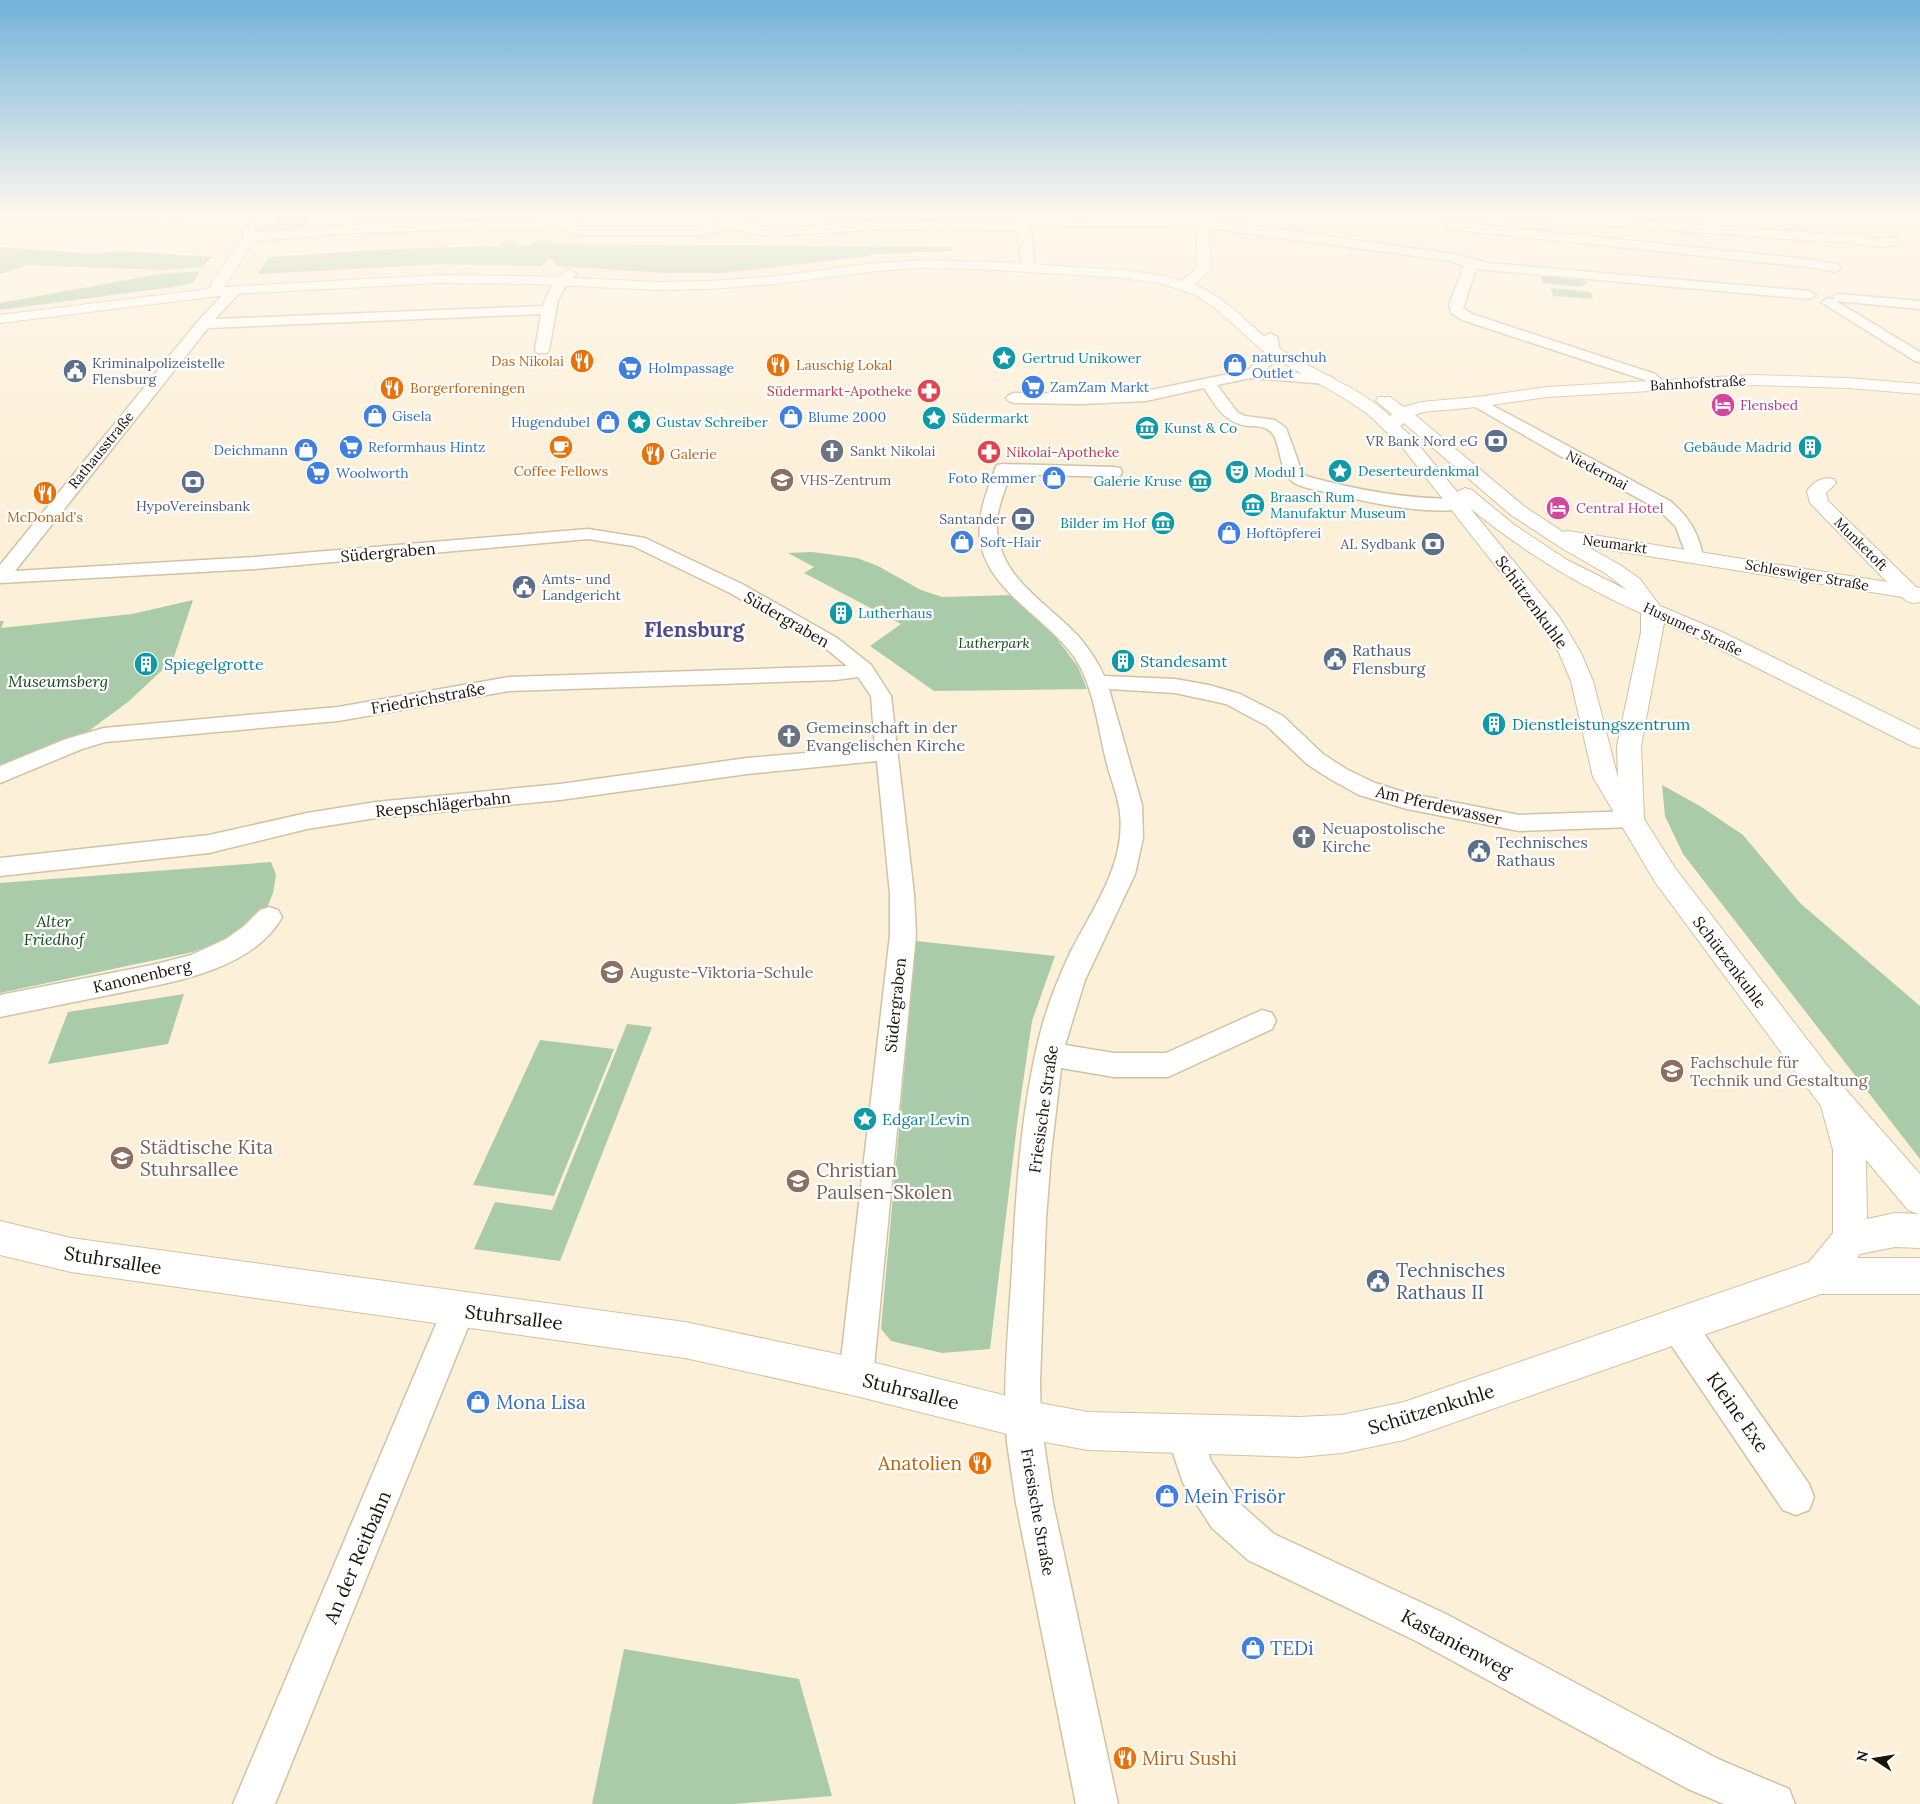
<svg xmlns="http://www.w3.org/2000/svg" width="1920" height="1804" viewBox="0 0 1920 1804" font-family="Lora,serif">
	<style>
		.green { fill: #a9cba9 }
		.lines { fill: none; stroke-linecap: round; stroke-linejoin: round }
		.street-casing { stroke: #d1c2a4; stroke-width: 3 }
		.secondary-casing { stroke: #d1c2a4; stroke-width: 2 }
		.street { fill: #fff; fill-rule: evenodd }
		.secondary { fill: #fff; fill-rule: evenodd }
		.labels { text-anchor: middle; stroke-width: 4.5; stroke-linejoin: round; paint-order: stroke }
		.far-shop-label { font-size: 14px; fill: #366cbe; stroke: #fff; text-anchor: start }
		.far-culture-label { font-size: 14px; fill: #0d838f; stroke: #fff; text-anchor: start }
		.far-food-label { font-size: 14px; fill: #c56008; stroke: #fff; text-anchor: start }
		.far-service-label { font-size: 14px; fill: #4e5e75; stroke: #fff; text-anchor: end }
		.far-street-label { font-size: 14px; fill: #1a1409; stroke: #fff }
		.far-health-label { font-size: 14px; fill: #be3a42; stroke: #fff; text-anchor: end }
		.far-hotel-label { font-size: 14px; fill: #b23c85; stroke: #fff; text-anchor: start }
		.far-worship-label { font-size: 14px; fill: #5b616d; stroke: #fff; text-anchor: start }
		.far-education-label { font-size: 14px; fill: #785e54; stroke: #fff; text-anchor: start }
		.far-park-label { font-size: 14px; font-style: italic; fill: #144519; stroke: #fff }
		.street-label { font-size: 16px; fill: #1a1409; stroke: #fff }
		.service-label { font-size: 16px; fill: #4e5e75; stroke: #fff; text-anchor: start }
		.culture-label { font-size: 16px; fill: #0d838f; stroke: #fff; text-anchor: start }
		.park-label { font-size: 16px; font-style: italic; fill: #144519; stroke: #fff }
		.worship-label { font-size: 16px; fill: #5b616d; stroke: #fff; text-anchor: start }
		.education-label { font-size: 16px; fill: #785e54; stroke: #fff; text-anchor: start }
		.near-education-label { font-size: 19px; fill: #785e54; stroke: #fff; text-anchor: start }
		.near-street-label { font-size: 19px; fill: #1a1409; stroke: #fff }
		.near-service-label { font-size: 19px; fill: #4e5e75; stroke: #fff; text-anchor: start }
		.near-shop-label { font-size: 19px; fill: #366cbe; stroke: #fff; text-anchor: start }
		.near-food-label { font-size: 19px; fill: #c56008; stroke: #fff; text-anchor: end }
		.far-town-label { font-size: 21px; font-weight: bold; fill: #4f4c8a; stroke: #fff }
	</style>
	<rect width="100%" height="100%" fill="#fdf0d8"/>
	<path class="green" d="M264 215 318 216C306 224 295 231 280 230L275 222Z
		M551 240 550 244 952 247V251L873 254 862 257 722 273H664L555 266 554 260H548L541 266 440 264 261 274 258 273 269 257 394 249 499 246 503 241H516L514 245H531L534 241Z
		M0 247 94 254 120 251 212 257 202 267 163 270 28 265 0 274Z
		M200 271 193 283 172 287 0 310V303L160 274Z
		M1541 276 1586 281V284L1580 287 1543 283Z
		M1551 288 1591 292 1593 299 1553 296Z
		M812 552 857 558 878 566 921 590 942 597 1013 595 1055 636 1078 667 1087 689 934 691 870 646 901 624 804 573 814 567 788 553Z
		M193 600 173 660 128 702 90 730 0 769V621H4L1 628 132 614Z
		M1662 785 1700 806 1743 835 1800 903 1920 1006V1159L1683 854 1665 816Z
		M271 862 276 875 273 893 266 910 226 940 193 952 0 993V883Z
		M916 941 1055 956 1032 1021 1018 1117 990 1349 942 1353 891 1341 881 1329Z
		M184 994 168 1044 48 1064 68 1012Z
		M627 1024 652 1027 560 1261 474 1249 495 1202 552 1210Z
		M540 1040 614 1049 554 1196 473 1185Z
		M624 1649 799 1679 832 1796 734 1804H592Z"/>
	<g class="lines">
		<g class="street-casing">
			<path id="street" d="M709 215H723L738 222 775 229 882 221 1016 224 1012 215H1024L1025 218 1203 219 1454 254 1488 263 1809 291 1816 295 1809 299 1476 269 1463 308 1472 314 1655 374 1667 385 1665 388C1656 390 1652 386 1645 380L1462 320 1451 313 1449 305 1464 266 1452 261 1203 227 1028 225 1032 236 1034 267 1028 271 1022 267 1018 231 882 229 775 236 754 234 731 228 700 235H582L567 231 565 228 368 232 250 241 244 237 250 233 368 224 572 220 576 222 577 226 582 227H700L721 223Z
				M1497 215H1548L1860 236 1874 239 1894 237 1900 241C1891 250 1871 246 1860 244L1503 218Z
				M1453 222 1816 260 1839 265 1841 268 1835 272 1816 268 1449 229 1447 226 1449 223Z
				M570 270 576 274 566 285 558 300 549 350 547 353H537L535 350 541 314 208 328 15 571 255 557 588 529 645 538 744 585 837 638 871 665 891 696 914 894 916 935 873 1377 868 1389 856 1394 844 1389 839 1377 890 935V894L877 761 747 774 560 800 376 818 307 829 209 853 0 876V858L209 835 307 813 376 802 560 784 747 758 875 747 871 696 858 677 835 680 509 691 338 721 105 742 82 749 0 783V766L66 739 104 728 338 707 509 677 847 666 823 646 730 593 633 546 588 539 255 569 0 583V565L198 321 230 287H240L242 290 215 319 543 306C547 294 556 274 570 270Z
				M1839 294 1920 301V309L1836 301 1920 352V362L1915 361 1821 302 1828 298 1834 300V295Z
				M1270 333 1277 337C1282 351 1276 361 1265 370L1327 376 1332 377 1334 380 1332 383 1327 384 1251 378 1217 385 1238 413 1245 416 1275 420 1286 428 1302 472 1306 476C1356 490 1406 499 1458 499L1464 500 1467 504 1464 508C1428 517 1358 500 1321 491 1313 489 1299 487 1293 482 1278 471 1281 439 1270 431 1264 426 1256 426 1248 426 1225 423 1216 407 1204 388L1146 401 1082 404 1014 403 1009 401 1006 398 1009 395 1014 393 1082 394 1146 391 1248 370 1263 356 1265 347 1263 337Z
				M1477 397 1670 501C1689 517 1698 532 1703 556L1700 560 1694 561 1688 560 1676 527 1658 509 1560 456 1472 405 1469 402 1472 399Z
				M1003 464 1114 467 1120 468 1122 472 1120 476 1114 477 1010 474C1005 492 995 511 997 530 1001 580 1049 604 1079 637 1089 649 1098 662 1104 676L1175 679 1209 685 1240 694 1283 716 1323 754 1346 769 1375 783 1407 793 1519 815 1632 811 1640 813 1644 819 1640 825 1632 827 1519 831 1407 809 1359 795 1330 779 1307 764 1267 726 1226 704 1175 693 1109 689 1142 805 1143 838 1135 874 1085 980 1065 1045 1114 1053H1166L1262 1010 1272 1013 1276 1021 1272 1029 1168 1077H1114L1061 1068 1051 1154 1046 1219 1040 1383 1041 1423 1053 1503 1118 1804H1076L1016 1503 1007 1443 1005 1410C1005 1363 1009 1316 1012 1269 1016 1191 1021 1109 1040 1034 1047 1006 1058 979 1070 953 1092 910 1126 864 1120 813 1118 796 1111 780 1107 764 1098 730 1095 689 1075 658 1045 614 973 585 980 522 981 504 989 487 995 469L997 465Z
				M269 907 278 910 282 917C252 972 164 984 109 995 72 1002 36 1010 0 1017V995L152 965 191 955 226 939 244 926 260 910Z
				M459 1294 471 1298 475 1310 275 1804H233L447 1298Z
				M1679 1310 1691 1315 1809 1484 1814 1497 1809 1510 1796 1515 1783 1510 1667 1339 1662 1327 1667 1315Z
				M1185 1417 1198 1422 1211 1461 1238 1502 1274 1534 1446 1614 1718 1759 1789 1789 1795 1804H1724L1688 1789 1418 1642 1248 1560 1212 1528 1183 1483 1167 1435 1172 1422Z"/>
		</g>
		<g class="secondary-casing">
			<path id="secondary" d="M0 215H212L237 218 254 225 257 237 224 287 438 275 533 276 658 282 710 281 776 276 877 263 922 260 995 262 1123 270 1165 276 1182 281 1197 268 1196 215H1208L1211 269 1194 285C1226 296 1247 324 1274 344 1310 371 1356 384 1390 416L1392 414 1376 401 1378 397H1390L1404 407 1421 402 1477 397 1547 387 1753 375 1848 378 1920 384V394L1848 388 1753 385 1547 397 1477 407 1423 412 1415 415 1525 507 1563 532 1568 531 1887 582 1810 503 1807 491C1813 482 1823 476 1834 479L1836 483 1826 493 1828 501 1916 587 1920 588V602C1913 604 1908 603 1902 597L1586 546 1620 565 1640 579 1660 606 1722 632 1920 730V748L1912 746 1706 642 1664 623 1641 746 1644 819 1675 868 1847 1091 1920 1174V1248L1895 1247 1860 1254 1857 1258H1920V1294H1821L1404 1440 1342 1453 1299 1457 1088 1450 1023 1438 856 1396 685 1358 71 1272 0 1255V1221L71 1238 685 1322 856 1358 1023 1400 1088 1412 1299 1417 1342 1415 1404 1402 1809 1262 1833 1233V1150L1821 1106 1655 882 1593 777 1571 681 1559 653 1542 625 1402 447 1369 415 1347 400 1263 351 1216 309 1196 295 1163 284 1123 278 995 270 922 268 877 271 776 284 710 289 658 290 533 284 438 283 235 294 0 323V315L209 289 214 279 243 237V230L234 225 220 223 0 219ZM1404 423 1511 515 1563 549 1605 573 1627 590 1567 560 1513 524 1472 490 1465 488 1457 492 1414 439 1400 426ZM1470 508C1522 551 1580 586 1641 613V632L1617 746 1618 778 1593 681 1581 653 1560 618ZM1866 1160 1908 1210 1918 1214 1895 1213 1867 1219Z"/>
		</g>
		<use href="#street" class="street"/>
		<use href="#secondary" class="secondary"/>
	</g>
	<linearGradient id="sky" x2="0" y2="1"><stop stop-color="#72b2d9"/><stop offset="0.46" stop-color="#fef8ed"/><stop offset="1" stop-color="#fef8ed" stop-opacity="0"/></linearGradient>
	<rect width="1920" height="467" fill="url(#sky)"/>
	<defs>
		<g id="sight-disc" transform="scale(1.25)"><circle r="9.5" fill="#0f9aa8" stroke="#fff"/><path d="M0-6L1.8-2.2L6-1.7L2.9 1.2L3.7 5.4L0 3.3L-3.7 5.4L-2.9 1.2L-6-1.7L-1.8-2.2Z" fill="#fff"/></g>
		<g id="restaurant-disc" transform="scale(1.25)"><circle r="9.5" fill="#e8710a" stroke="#fff"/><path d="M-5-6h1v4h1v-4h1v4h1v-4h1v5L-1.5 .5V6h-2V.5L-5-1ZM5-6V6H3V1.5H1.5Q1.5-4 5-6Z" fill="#fff"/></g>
		<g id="shop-disc" transform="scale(1.25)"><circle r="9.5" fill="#3f7fe0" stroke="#fff"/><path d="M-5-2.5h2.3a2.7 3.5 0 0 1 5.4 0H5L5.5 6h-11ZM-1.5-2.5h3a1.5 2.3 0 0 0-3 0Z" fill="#fff"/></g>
		<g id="supermarket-disc" transform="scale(1.25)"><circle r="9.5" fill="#3f7fe0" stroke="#fff"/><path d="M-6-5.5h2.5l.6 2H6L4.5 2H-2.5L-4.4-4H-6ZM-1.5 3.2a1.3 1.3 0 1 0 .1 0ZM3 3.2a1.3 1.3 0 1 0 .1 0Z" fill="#fff"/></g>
		<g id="civic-disc" transform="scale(1.25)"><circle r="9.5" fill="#5c6f8a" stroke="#fff"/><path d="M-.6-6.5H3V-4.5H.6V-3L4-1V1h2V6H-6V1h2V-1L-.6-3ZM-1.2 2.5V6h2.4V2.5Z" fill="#fff"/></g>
		<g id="pharmacy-disc" transform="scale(1.25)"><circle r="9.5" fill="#e0444e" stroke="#fff"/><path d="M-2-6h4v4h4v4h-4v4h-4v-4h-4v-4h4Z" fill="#fff"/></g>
		<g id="hotel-disc" transform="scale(1.25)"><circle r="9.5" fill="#d1479c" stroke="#fff"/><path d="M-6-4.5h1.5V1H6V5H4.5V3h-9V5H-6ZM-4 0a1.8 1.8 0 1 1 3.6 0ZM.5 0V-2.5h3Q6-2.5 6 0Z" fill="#fff"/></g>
		<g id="museum-disc" transform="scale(1.25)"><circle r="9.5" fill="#0f9aa8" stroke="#fff"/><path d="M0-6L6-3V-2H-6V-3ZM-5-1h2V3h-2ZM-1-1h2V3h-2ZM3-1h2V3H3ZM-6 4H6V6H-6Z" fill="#fff"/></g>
		<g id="bank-disc" transform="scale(1.25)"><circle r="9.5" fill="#5c6f8a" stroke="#fff"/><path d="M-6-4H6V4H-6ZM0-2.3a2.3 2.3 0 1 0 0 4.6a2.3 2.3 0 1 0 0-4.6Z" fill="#fff"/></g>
		<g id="cafe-disc" transform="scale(1.25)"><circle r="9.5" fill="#e8710a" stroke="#fff"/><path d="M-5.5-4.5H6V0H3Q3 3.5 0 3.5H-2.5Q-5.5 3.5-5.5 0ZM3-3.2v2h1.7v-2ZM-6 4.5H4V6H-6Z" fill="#fff"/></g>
		<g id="building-disc" transform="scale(1.25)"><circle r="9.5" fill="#0f9aa8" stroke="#fff"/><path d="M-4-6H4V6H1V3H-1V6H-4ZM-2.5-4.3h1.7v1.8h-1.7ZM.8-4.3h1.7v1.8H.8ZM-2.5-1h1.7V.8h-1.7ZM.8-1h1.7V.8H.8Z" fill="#fff"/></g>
		<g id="church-disc" transform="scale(1.25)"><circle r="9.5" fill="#6b7280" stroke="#fff"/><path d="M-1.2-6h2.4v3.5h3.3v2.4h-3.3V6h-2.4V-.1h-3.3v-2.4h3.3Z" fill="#fff"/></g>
		<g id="theatre-disc" transform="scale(1.25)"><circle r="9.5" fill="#0f9aa8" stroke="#fff"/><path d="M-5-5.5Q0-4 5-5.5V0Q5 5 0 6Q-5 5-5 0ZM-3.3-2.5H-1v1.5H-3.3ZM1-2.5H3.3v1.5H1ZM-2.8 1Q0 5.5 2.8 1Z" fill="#fff"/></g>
		<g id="university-disc" transform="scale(1.25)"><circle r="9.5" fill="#8d6e63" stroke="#fff"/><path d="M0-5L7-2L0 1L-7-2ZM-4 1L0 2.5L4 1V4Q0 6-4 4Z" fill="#fff"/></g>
		<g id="school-disc" transform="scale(1.25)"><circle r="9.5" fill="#8d6e63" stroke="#fff"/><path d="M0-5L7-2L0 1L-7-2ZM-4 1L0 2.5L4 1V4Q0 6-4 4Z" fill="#fff"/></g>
	</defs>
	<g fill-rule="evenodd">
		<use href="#sight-disc" x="1004" y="358"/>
		<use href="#restaurant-disc" x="582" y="361"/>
		<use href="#restaurant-disc" x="778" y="365"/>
		<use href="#shop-disc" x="1235" y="365"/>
		<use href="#supermarket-disc" x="630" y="368"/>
		<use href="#civic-disc" x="75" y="371"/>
		<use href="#supermarket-disc" x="1033" y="387"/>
		<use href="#restaurant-disc" x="392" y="388"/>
		<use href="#pharmacy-disc" x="929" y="391"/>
		<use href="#hotel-disc" x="1723" y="405"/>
		<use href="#shop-disc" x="375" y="416"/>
		<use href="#shop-disc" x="791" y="417"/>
		<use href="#sight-disc" x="934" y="418"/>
		<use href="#shop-disc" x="608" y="422"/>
		<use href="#sight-disc" x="639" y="422"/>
		<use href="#museum-disc" x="1147" y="428"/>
		<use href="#bank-disc" x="1496" y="441"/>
		<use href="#supermarket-disc" x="351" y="447"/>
		<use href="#cafe-disc" x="561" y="447"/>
		<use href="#building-disc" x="1810" y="447"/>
		<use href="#shop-disc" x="306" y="450"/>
		<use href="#church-disc" x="832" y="451"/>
		<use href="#pharmacy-disc" x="989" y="452"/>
		<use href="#restaurant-disc" x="653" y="454"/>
		<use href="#sight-disc" x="1340" y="471"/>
		<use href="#theatre-disc" x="1237" y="472"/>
		<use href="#supermarket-disc" x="318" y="473"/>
		<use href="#shop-disc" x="1054" y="478"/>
		<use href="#university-disc" x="782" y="480"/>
		<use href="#museum-disc" x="1200" y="481"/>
		<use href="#bank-disc" x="193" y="482"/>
		<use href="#restaurant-disc" x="45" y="493"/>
		<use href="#museum-disc" x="1253" y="505"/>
		<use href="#hotel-disc" x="1558" y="508"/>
		<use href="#bank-disc" x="1023" y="519"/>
		<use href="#museum-disc" x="1163" y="523"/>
		<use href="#shop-disc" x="1229" y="533"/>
		<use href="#shop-disc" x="962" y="542"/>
		<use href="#bank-disc" x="1433" y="544"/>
		<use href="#civic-disc" x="524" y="587"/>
		<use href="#building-disc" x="841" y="613"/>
		<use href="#civic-disc" x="1335" y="659"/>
		<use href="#building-disc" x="1123" y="661"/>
		<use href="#building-disc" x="146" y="664"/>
		<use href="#building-disc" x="1494" y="724"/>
		<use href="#church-disc" x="789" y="736"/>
		<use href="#church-disc" x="1304" y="837"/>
		<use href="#civic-disc" x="1479" y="851"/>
		<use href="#school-disc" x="612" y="972"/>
		<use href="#school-disc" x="1672" y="1071"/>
		<use href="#sight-disc" x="865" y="1119"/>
		<use href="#school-disc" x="122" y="1158"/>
		<use href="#school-disc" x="798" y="1181"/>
		<use href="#civic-disc" x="1378" y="1281"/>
		<use href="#shop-disc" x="478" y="1402"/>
		<use href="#restaurant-disc" x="980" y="1463"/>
		<use href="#shop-disc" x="1167" y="1496"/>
		<use href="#shop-disc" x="1253" y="1648"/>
		<use href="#restaurant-disc" x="1125" y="1758"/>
	</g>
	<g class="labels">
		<g class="far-shop-label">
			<text x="1252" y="362">naturschuh<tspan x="1252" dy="16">Outlet</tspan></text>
			<text x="648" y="373">Holmpassage</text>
			<text x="1050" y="392">ZamZam Markt</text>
			<text x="392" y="421">Gisela</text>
			<text x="808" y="422">Blume 2000</text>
			<text x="590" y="427" text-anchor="end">Hugendubel</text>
			<text x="368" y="452">Reformhaus Hintz</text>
			<text x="288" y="455" text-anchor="end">Deichmann</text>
			<text x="336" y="478">Woolworth</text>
			<text x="1036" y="483" text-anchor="end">Foto Remmer</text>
			<text x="1246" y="538">Hoftöpferei</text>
			<text x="980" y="547">Soft-Hair</text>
		</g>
		<g class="far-culture-label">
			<text x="1022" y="363">Gertrud Unikower</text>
			<text x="952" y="423">Südermarkt</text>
			<text x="656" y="427">Gustav Schreiber</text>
			<text x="1164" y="433">Kunst &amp; Co</text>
			<text x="1792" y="452" text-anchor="end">Gebäude Madrid</text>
			<text x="1358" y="476">Deserteurdenkmal</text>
			<text x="1254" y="477">Modul 1</text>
			<text x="1182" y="486" text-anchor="end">Galerie Kruse</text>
			<text x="1270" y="502">Braasch Rum<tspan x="1270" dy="16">Manufaktur Museum</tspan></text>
			<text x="1146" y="528" text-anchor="end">Bilder im Hof</text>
			<text x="858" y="618">Lutherhaus</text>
		</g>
		<g class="far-food-label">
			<text x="564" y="366" text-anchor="end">Das Nikolai</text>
			<text x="796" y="370">Lauschig Lokal</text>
			<text x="410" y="393">Borgerforeningen</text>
			<text x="670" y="459">Galerie</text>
			<text x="561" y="476" text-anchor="middle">Coffee Fellows</text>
			<text x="45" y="522" text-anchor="middle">McDonald's</text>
		</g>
		<g class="far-service-label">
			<text x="92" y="368" text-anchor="start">Kriminalpolizeistelle<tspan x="92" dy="16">Flensburg</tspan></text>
			<text x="1478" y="446">VR Bank Nord eG</text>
			<text x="193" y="511" text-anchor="middle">HypoVereinsbank</text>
			<text x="1006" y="524">Santander</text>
			<text x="1416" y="549">AL Sydbank</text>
			<text x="542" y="584" text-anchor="start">Amts- und<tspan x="542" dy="16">Landgericht</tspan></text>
		</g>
		<g class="far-street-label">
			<text transform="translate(1698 383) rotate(-3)" y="5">Bahnhofstraße</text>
			<text transform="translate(101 450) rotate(-51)" y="5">Rathausstraße</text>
			<text transform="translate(1597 470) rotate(28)" y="5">Niedermai</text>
			<text transform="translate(1615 544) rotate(8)" y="5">Neumarkt</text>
			<text transform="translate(1861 544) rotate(45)" y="5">Munketoft</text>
			<text transform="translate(1807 575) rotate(10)" y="5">Schleswiger Straße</text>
			<text transform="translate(1693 629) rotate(25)" y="5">Husumer Straße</text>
		</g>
		<g class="far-health-label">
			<text x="912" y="396">Südermarkt-Apotheke</text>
			<text x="1006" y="457" text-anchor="start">Nikolai-Apotheke</text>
		</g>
		<g class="far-hotel-label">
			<text x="1740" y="410">Flensbed</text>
			<text x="1576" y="513">Central Hotel</text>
		</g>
		<g class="far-worship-label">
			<text x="850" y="456">Sankt Nikolai</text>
		</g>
		<g class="far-education-label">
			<text x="800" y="485">VHS-Zentrum</text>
		</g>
		<g class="far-park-label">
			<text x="994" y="648">Lutherpark</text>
		</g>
		<g class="street-label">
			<text transform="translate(388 552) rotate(-5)" y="6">Südergraben</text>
			<text transform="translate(1532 602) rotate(54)" y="6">Schützenkuhle</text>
			<text transform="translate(787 619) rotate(30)" y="6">Südergraben</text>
			<text transform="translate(428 698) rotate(-10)" y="6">Friedrichstraße</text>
			<text transform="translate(443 804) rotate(-6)" y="6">Reepschlägerbahn</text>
			<text transform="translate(1439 805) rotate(13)" y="6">Am Pferdewasser</text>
			<text transform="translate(1730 962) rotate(53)" y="6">Schützenkuhle</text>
			<text transform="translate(142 976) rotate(-13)" y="6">Kanonenberg</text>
			<text transform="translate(895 1005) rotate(-84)" y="6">Südergraben</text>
			<text transform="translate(1043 1109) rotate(-82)" y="6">Friesische Straße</text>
			<text transform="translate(1038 1512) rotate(80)" y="6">Friesische Straße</text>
		</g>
		<g class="service-label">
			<text x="1352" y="656">Rathaus<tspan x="1352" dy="18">Flensburg</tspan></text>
			<text x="1496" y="848">Technisches<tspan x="1496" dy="18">Rathaus</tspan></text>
		</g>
		<g class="culture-label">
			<text x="1140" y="667">Standesamt</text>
			<text x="164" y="670">Spiegelgrotte</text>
			<text x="1512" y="730">Dienstleistungszentrum</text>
			<text x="882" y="1125">Edgar Levin</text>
		</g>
		<g class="park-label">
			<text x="58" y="687">Museumsberg</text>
			<text x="54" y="927">Alter<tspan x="54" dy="18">Friedhof</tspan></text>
		</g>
		<g class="worship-label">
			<text x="806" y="733">Gemeinschaft in der<tspan x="806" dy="18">Evangelischen Kirche</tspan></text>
			<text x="1322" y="834">Neuapostolische<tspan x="1322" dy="18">Kirche</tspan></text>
		</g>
		<g class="education-label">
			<text x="630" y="978">Auguste-Viktoria-Schule</text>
			<text x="1690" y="1068">Fachschule für<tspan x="1690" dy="18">Technik und Gestaltung</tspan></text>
		</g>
		<g class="near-education-label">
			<text x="140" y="1154">Städtische Kita<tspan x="140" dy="22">Stuhrsallee</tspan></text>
			<text x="816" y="1177">Christian<tspan x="816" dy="22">Paulsen-Skolen</tspan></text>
		</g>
		<g class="near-street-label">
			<text transform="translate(113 1260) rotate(9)" y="7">Stuhrsallee</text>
			<text transform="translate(514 1317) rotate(7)" y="7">Stuhrsallee</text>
			<text transform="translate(911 1391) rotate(14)" y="7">Stuhrsallee</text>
			<text transform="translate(1431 1409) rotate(-17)" y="7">Schützenkuhle</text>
			<text transform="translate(1738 1412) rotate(55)" y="7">Kleine Exe</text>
			<text transform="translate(357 1557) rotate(-67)" y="7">An der Reitbahn</text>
			<text transform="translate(1457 1643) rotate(28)" y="7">Kastanienweg</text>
		</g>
		<g class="near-service-label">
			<text x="1396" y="1277">Technisches<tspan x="1396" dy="22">Rathaus II</tspan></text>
		</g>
		<g class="near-shop-label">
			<text x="496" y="1409">Mona Lisa</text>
			<text x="1184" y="1503">Mein Frisör</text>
			<text x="1270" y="1655">TEDi</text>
		</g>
		<g class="near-food-label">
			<text x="962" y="1470">Anatolien</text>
			<text x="1142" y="1765" text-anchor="start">Miru Sushi</text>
		</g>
		<g class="far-town-label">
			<text x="694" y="637">Flensburg</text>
		</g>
	</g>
	<g transform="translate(1875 1759) rotate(282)" stroke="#ffffff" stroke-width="4" paint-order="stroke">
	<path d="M0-4L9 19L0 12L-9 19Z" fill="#1a1409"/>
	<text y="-8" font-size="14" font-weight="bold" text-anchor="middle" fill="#1a1409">N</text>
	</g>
</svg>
